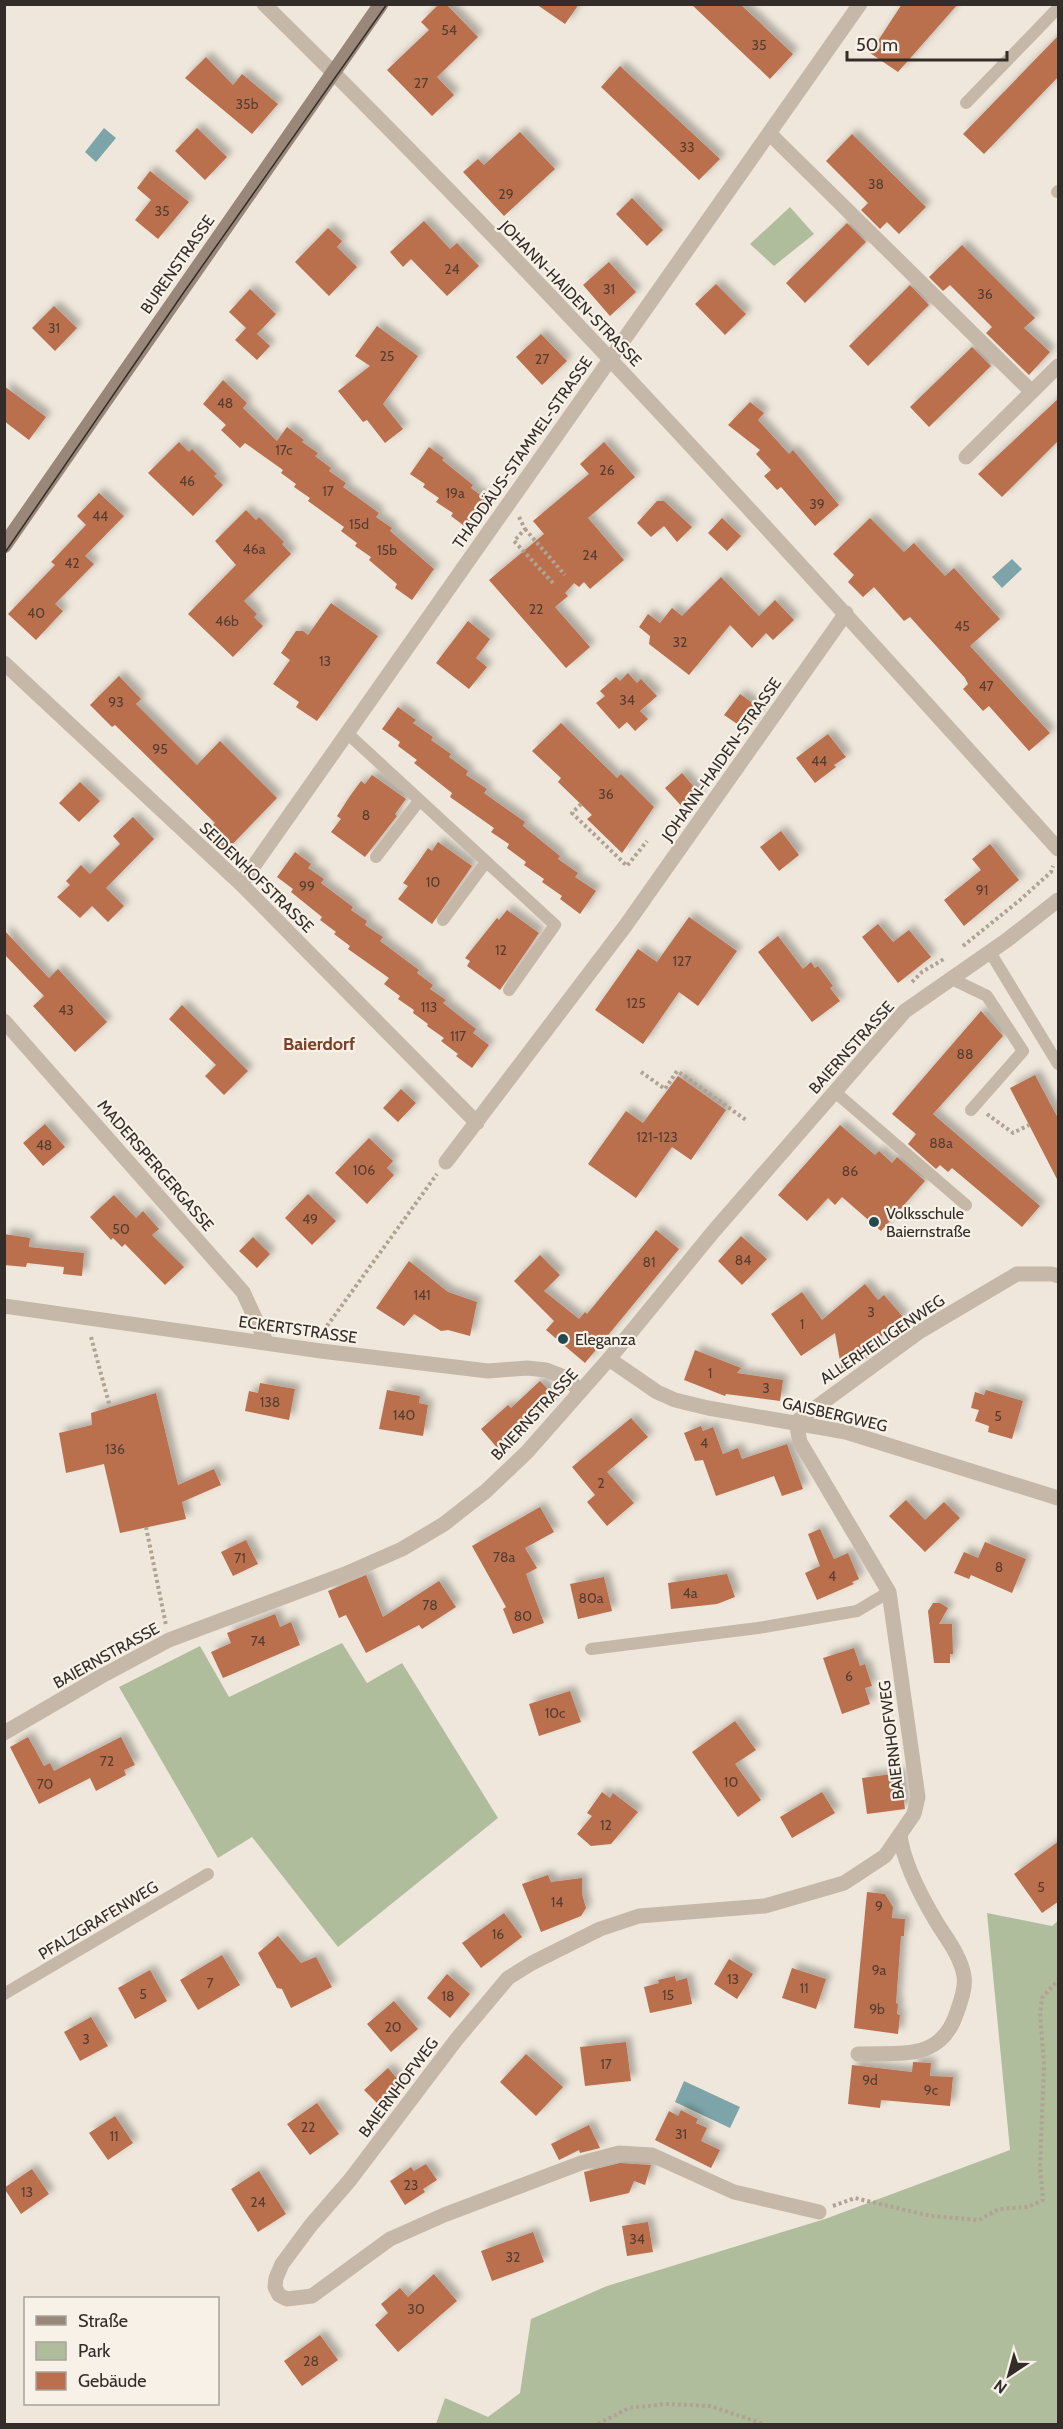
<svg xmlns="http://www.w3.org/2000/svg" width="1063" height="2429" viewBox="0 0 1063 2429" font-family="Cabin,sans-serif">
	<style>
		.green { fill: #b0bd9d }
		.water { fill: #7da5a9 }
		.building { fill: #ba6f4e; filter: url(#shadow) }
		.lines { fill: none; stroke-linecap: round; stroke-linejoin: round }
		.path { stroke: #b1a293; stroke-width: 4; stroke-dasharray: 3 3; stroke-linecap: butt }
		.lane { stroke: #c6b8a8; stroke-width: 12 }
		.street { stroke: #c6b8a8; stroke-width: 15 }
		.secondary { stroke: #99877a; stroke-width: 15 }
		.tram { stroke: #332c28; stroke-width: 1.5 }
		.poi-dot { fill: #214b51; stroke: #f7f1e7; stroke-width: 2 }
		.labels { text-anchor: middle; stroke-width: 4.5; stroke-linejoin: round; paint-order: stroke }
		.number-label { font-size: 14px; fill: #553d32 }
		.street-label { font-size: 16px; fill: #332c28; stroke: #f7f1e7 }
		.poi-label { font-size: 16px; fill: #332c28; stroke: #f7f1e7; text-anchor: start }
		.neighbourhood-label { font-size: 18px; font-weight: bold; fill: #7b4128; stroke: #f7f1e7 }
	</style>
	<defs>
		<filter id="shadow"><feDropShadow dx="5.5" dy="-5.5" stdDeviation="3" flood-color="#0004"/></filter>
	</defs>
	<rect width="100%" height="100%" fill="#efe7db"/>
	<path class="green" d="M790 207 814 234 774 266 750 244Z
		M342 1643 367 1683 402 1663 498 1818 338 1947 252 1837 218 1858 119 1687 200 1646 229 1697Z
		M987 1913 1052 1926 1058 1921V2424H436L445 2398 488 2417 520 2393 531 2319 607 2286 825 2219 1010 2150Z"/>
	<path class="water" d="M104 128 116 138 96 162 85 152Z
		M1012 559 1022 569 1002 588 992 577Z
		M684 2081 740 2107 730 2128 675 2102Z"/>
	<path class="building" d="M439 4H446L478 37 437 77 454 95 432 116 387 70 429 30 421 22Z
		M536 4H579L565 24Z
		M691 4H740L793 54 770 79Z
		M902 4H958L898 72 870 53Z
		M1059 35V76L984 154 963 134Z
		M206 57 233 85 242 74 278 104 252 134 185 78Z
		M620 66 720 159 699 180 601 87Z
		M197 128 227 157 205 180 175 151Z
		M520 132 555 169 504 216 463 172 478 159 484 165Z
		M852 134 926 207 899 234 887 222 880 229 861 210 868 203 826 161Z
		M150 171 189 202 158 239 135 220 151 200 137 188Z
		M632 198 663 230 647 246 616 214Z
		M424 221 450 249 457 243 479 266 447 296 411 259 403 267 390 252Z
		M847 223 866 242 805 303 786 283Z
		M328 228 342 241 337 247 357 267 329 296 295 262Z
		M962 245 1035 318 1024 328 1050 352 1029 375 986 333 992 327 950 285 943 291 929 277Z
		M609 262 636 292 610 316 583 285Z
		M716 284 746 314 725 335 695 304Z
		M910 285 929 305 868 366 849 346Z
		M250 289 276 314 257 334 270 346 257 360 235 340 246 328 229 312Z
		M54 306 77 328 55 351 32 328Z
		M377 326 418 356 383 404 403 429 385 443 367 420 363 422 338 391 370 366 355 356Z
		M541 334 567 361 542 385 516 357Z
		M972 347 991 366 929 427 910 407Z
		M223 380 247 403 243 408 277 441 287 427 304 440 302 442 318 453 315 456 331 468 329 471 346 483 343 487 379 513 376 517 392 528 390 531 434 569 412 600 395 588 397 584 369 560 371 557 355 546 357 543 341 531 344 527 308 501 310 498 294 487 296 484 281 473 283 470 245 443 240 448 221 430 226 425 203 404Z
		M4 386 46 417 29 440 4 421Z
		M1059 398V440L1002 497 978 474Z
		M750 402 764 413 758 420 789 454 793 450 839 505 815 526 781 487 777 490 764 476 771 470 756 454 760 450 728 425Z
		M179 442 189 452 192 449 217 474 214 476 223 485 193 516 148 473Z
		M604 442 635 477 588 518 624 560 590 589 584 582 579 587 574 583 565 593 568 596 555 607 590 647 566 668 489 580 544 534 533 521 589 474 580 464Z
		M429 447 444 458 442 460 473 485 471 488 487 500 467 528 451 516 453 513 436 502 439 498 423 487 425 484 410 474Z
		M99 493 124 516 85 556 94 564 55 604 63 611 36 640 8 614 55 565 51 562 86 525 77 516Z
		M657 501H664L692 527 677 542 664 526 651 537 637 523Z
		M246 510 256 520 259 517 284 542 282 544 291 554 244 601 257 614 254 617 263 626 233 657 188 614 236 565 215 541Z
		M722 518 741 536 727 551 708 533Z
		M870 518 904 552 914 543 945 576 954 568 1000 619 970 646 1050 733 1029 751 989 706 983 711 963 689 968 684 965 678 910 617 904 621 874 587 863 597 848 582 854 575 833 554Z
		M721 577 759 616 775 600 794 620 773 640 766 633 752 648 730 625 689 675 649 644 650 636 639 627 648 614 660 623 672 608 682 616Z
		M331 603 378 636 317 721 296 707 299 702 273 684 290 660 281 653 296 631H303L308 635Z
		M468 621 490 639 476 658 487 667 469 689 436 663Z
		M628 673 637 683 641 679 657 696 640 711 648 719 635 731 627 722 619 729 596 703 605 696 600 691 616 677 620 681Z
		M119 676 141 699 136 704 197 765 220 741 277 798 225 852 205 833 215 823 115 725 112 727 90 705Z
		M740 694 761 709 746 730 724 715Z
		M398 707 416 720 413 723 433 737 431 740 451 754 449 757 468 771 466 775 487 789 484 793 525 822 523 826 560 856 558 859 578 873 575 877 596 891 580 914 560 899 562 896 542 882 544 879 524 865 526 862 507 848 509 844 491 832 494 828 450 797 452 793 414 763 417 760 398 746 400 742 382 729Z
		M561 723 617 778 621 774 654 807 622 853 587 819 592 815 558 782 561 778 532 751Z
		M828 734 846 757 834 765 836 767 815 783 796 758Z
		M682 773 700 794 684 809 665 788Z
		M372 775 406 799 395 814 397 816 365 857 331 832 341 819 337 816 350 796 361 781 365 784Z
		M80 782 100 801 79 822 59 803Z
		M133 817 154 839 106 888 124 906 108 922 92 906 80 918 57 897 70 885 66 881 81 865 90 874 120 844 113 836Z
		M781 831 799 855 779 871 760 847Z
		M438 842 472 866 432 924 398 899 408 886 403 883 417 864 428 848 432 851Z
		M990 844 1019 880 964 926 944 900 981 870 972 859Z
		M295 852 311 864 308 868 324 879 321 883 353 907 351 910 367 921 365 925 383 937 380 941 419 970 417 973 433 985 430 989 446 1000 443 1003 476 1029 473 1033 489 1045 472 1068 456 1056 458 1054 441 1041 444 1038 427 1026 428 1024 413 1013 414 1010 398 999 400 996 384 984 389 978 348 949 350 946 334 934 336 932 320 920 322 917 291 892 293 889 277 877Z
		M507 910 539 933 500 990 467 966 470 961 465 958 497 918 499 920Z
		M689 917 737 951 698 1006 679 992 643 1044 595 1010 638 949 657 962Z
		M878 924 893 942 909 930 931 957 898 983 862 937Z
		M4 930 49 978 58 969 107 1022 75 1052 33 1006 44 996 4 954Z
		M778 936 803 969 811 962 815 968 818 966 833 986 830 988 840 1001 812 1022 758 952Z
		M182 1005 248 1071 224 1095 205 1076 216 1065 169 1019Z
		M981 1011 1003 1036 933 1114 1040 1206 1022 1227 952 1168 948 1172 940 1165 936 1169 908 1144 916 1134 892 1114Z
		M1035 1075 1059 1120V1183L1010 1088Z
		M678 1076 726 1110 691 1160 672 1147 636 1198 588 1164 626 1111 643 1123Z
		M401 1089 416 1103 398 1122 383 1108Z
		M45 1124 65 1147 43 1166 23 1143Z
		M840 1125 875 1155 879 1151 892 1163 897 1157 925 1181 881 1231 842 1197 835 1205 828 1198 807 1221 778 1195Z
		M369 1138 393 1161 387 1168 394 1175 367 1204 335 1173Z
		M308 1194 336 1221 312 1245 285 1218Z
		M114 1195 136 1218 143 1211 159 1229 152 1235 184 1267 165 1285 125 1244 122 1247 113 1238 111 1240 90 1217Z
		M656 1230 679 1249 585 1363 546 1330 554 1321 514 1281 540 1255 560 1275 544 1291 579 1319 585 1312 587 1314Z
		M4 1234 30 1238 29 1247 84 1253 82 1276 63 1274 64 1267 27 1263 26 1267 4 1265Z
		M741 1236 767 1259 742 1285 718 1261Z
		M253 1237 270 1254 257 1268 239 1251Z
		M409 1261 448 1292 477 1302 470 1336 448 1330 441 1331 414 1314 404 1326 376 1308Z
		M865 1284 878 1300 884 1295 904 1318 862 1352 867 1358 842 1372 835 1333 801 1356 771 1314 802 1292 822 1320Z
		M695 1350 741 1368 737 1373 783 1380 780 1401 726 1394 725 1396 684 1380Z
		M540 1381 556 1398 499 1450 481 1429 508 1405 511 1408Z
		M260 1383 295 1389 289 1420 245 1411 249 1391 258 1393Z
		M387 1390 420 1396 419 1403 428 1405 423 1436 379 1429Z
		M986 1390 1023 1401 1012 1439 988 1432 989 1426 975 1421 979 1410 971 1408 975 1392 984 1395Z
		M156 1393 178 1485 214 1469 221 1485 182 1502 186 1519 120 1533 104 1464 66 1473 59 1433 92 1425 91 1413Z
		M631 1418 648 1437 607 1472 634 1503 607 1526 587 1502 595 1495 572 1467Z
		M701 1426 703 1431 713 1427 723 1454 738 1448 742 1459 787 1444 803 1489 782 1496 774 1476 716 1496 703 1460 695 1461 684 1433Z
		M906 1500 925 1520 944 1502 960 1518 925 1552 889 1516Z
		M540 1507 554 1532 525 1548 537 1568 526 1574 544 1623 513 1634 503 1609 506 1607 472 1546Z
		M820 1529 834 1559 848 1553 859 1579 852 1582 854 1584 817 1600 805 1573 820 1566 808 1534Z
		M246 1540 258 1564 233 1576 221 1552Z
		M985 1542 1026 1559 1012 1593 971 1575 969 1579 954 1573 964 1552 978 1558Z
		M727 1574 735 1597 717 1604 671 1609 668 1583Z
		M366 1575 383 1617 439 1581 456 1607 422 1629 419 1625 366 1653 346 1615 339 1618 328 1591Z
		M604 1577 612 1611 578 1619 570 1584Z
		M933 1603H940L948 1608 939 1624H952L953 1654H950V1663H934L928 1611Z
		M275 1614 280 1627 291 1622 300 1645 223 1678 211 1652 231 1643 227 1633Z
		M854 1648 860 1666 865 1664 872 1686 865 1688 870 1704 842 1714 823 1658Z
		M570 1691 581 1722 539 1736 529 1704Z
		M735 1721 756 1750 735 1764 761 1800 738 1817 692 1752Z
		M28 1737 44 1766 50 1763 54 1771 121 1737 135 1765 124 1770 126 1775 96 1791 90 1778 39 1804 10 1747Z
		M900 1773 905 1809 867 1814 862 1778Z
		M602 1792 610 1798 613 1793 638 1812 611 1844 591 1846 577 1834 592 1816 587 1813Z
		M822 1792 835 1813 792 1838 780 1817Z
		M1059 1841V1901L1042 1913 1014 1874Z
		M548 1875 551 1882 582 1878V1894L586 1908 581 1916 541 1932 522 1884Z
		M867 1892 885 1894 893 1907 892 1918 905 1919 904 1936H901L896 2003 898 2004 897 2014 900 2015 898 2034 854 2028Z
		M504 1913 522 1937 481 1968 462 1943Z
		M278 1936 301 1963 316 1957 332 1987 291 2008 282 1989 277 1988 258 1953Z
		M222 1955 240 1985 198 2010 180 1980Z
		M729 1959 753 1974 737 1999 714 1984Z
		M792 1968 826 1979 816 2009 782 1998Z
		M150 1970 167 2001 135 2019 118 1988Z
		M447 1974 470 1994 450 2018 427 1998Z
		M675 1976 676 1981 687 1978 692 2004 650 2013 644 1987 659 1983 658 1980Z
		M394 2001 418 2029 391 2052 367 2024Z
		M91 2017 108 2046 80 2061 64 2032Z
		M626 2042 631 2081 585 2086 580 2047Z
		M526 2054 563 2087 536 2116 500 2082Z
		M913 2062 931 2063 930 2076 953 2077 950 2106 881 2100 880 2108 848 2104 852 2065 912 2072Z
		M388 2068 400 2082 377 2103 364 2090Z
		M317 2103 339 2134 310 2155 287 2124Z
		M681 2110 698 2119 696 2123 707 2128 701 2141 720 2150 711 2168 655 2140 669 2111 678 2116Z
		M115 2116 133 2143 108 2160 89 2133Z
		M589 2125 600 2148 580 2153 579 2150 559 2160 551 2144Z
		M620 2163 651 2165 645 2185 634 2181 629 2193 590 2202 584 2172Z
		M426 2164 437 2180 423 2189 425 2192 405 2205 390 2181 411 2167 414 2171Z
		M32 2169 49 2194 21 2214 4 2188Z
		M259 2171 286 2214 258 2232 231 2189Z
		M648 2222 653 2252 627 2256 622 2226Z
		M533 2232 544 2262 492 2281 481 2251Z
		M434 2274 457 2301 398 2352 375 2325 388 2313 381 2304 400 2288 408 2297Z
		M320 2335 338 2360 302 2386 284 2361Z"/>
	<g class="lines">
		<path class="path" d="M519 517 525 529 514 541 554 584
			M525 529 565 575
			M581 804 572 813 627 866 647 841
			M963 946 1020 900 1051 872 1053 866
			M912 982 922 972 944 959
			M641 1072 665 1089 677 1071 746 1120
			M987 1114 1013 1133 1029 1125
			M327 1326 437 1174
			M91 1337 110 1407
			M146 1527 166 1625
			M833 2206 855 2198 931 2216 979 2220 999 2209 1028 2207 1043 2200 1040 2167 1044 2065 1040 2013 1042 1998 1058 1980
			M598 2424 629 2408 665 2404 710 2406 764 2424"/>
		<path class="lane" d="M966 103 1058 8
			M1057 192 1058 191
			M347 733 555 925 509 990
			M376 857 419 801
			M443 920 486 862
			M990 952 1058 1064
			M952 979 987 996 1023 1051 971 1110
			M835 1092 966 1205
			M591 1649 758 1628 857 1611 889 1592
			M4 1994 208 1874"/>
		<path class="street" d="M264 4C540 275 799 562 1058 849
			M770 134 1031 391
			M966 457 1058 366
			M4 663 241 884 477 1123
			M241 884 860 4
			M4 1021 243 1292 266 1342
			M446 1162 626 925 846 613
			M4 1306 321 1351 488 1371 527 1368 546 1370 567 1378 580 1391
			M609 1359 657 1392 675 1400 708 1408 846 1432 1058 1498
			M796 1422 800 1442 889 1592 918 1797 914 1814 885 1856 844 1883 765 1906 639 1916 600 1929 532 1963 508 1978 456 2040 350 2180 311 2225 282 2264 276 2278 275 2287 279 2295 287 2299 312 2296 390 2239 444 2215 581 2163 619 2153 652 2155 734 2192 819 2212
			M796 1422 919 1332 1017 1274H1052L1058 1276
			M4 1733 100 1677 169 1640 345 1574 402 1549 444 1524 486 1491 527 1452 609 1359 713 1232 905 1011 1007 940 1058 900
			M858 2054C901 2052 941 2062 957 2012 961 2001 966 1987 964 1976 961 1957 947 1939 937 1923 922 1898 903 1863 900 1834"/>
		<path class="secondary" d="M4 546 381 4"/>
		<path class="tram" d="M4 554 184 292 387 4"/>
	</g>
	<g class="poi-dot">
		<circle cx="874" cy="1222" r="6"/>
		<circle cx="563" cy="1339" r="6"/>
	</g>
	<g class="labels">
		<g class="number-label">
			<text x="449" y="35">54</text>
			<text x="759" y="50">35</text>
			<text x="421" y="88">27</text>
			<text x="247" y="109">35b</text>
			<text x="687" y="152">33</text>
			<text x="876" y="189">38</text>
			<text x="506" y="199">29</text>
			<text x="162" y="216">35</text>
			<text x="452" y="274">24</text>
			<text x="609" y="294">31</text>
			<text x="985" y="299">36</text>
			<text x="54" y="333">31</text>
			<text x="387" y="361">25</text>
			<text x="542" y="364">27</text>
			<text x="225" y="408">48</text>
			<text x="284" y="455">17c</text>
			<text x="607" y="475">26</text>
			<text x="187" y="486">46</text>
			<text x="328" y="496">17</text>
			<text x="455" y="498">19a</text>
			<text x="817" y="509">39</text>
			<text x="100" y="521">44</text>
			<text x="359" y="529">15d</text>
			<text x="254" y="554">46a</text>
			<text x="387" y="555">15b</text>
			<text x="590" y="560">24</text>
			<text x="72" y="568">42</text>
			<text x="536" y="614">22</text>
			<text x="36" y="618">40</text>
			<text x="227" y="626">46b</text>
			<text x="962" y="631">45</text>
			<text x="680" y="647">32</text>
			<text x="325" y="666">13</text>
			<text x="986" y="691">47</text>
			<text x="627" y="705">34</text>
			<text x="116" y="707">93</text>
			<text x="160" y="754">95</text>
			<text x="819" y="766">44</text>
			<text x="606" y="799">36</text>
			<text x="366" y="820">8</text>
			<text x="433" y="887">10</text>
			<text x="307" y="891">99</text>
			<text x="982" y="895">91</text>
			<text x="501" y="955">12</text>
			<text x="682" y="966">127</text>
			<text x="636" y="1008">125</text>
			<text x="429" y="1012">113</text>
			<text x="66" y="1015">43</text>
			<text x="458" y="1041">117</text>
			<text x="965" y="1059">88</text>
			<text x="657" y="1142">121-123</text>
			<text x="941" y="1148">88a</text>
			<text x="44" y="1150">48</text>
			<text x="364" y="1175">106</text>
			<text x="850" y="1176">86</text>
			<text x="310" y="1224">49</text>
			<text x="121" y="1234">50</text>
			<text x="743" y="1265">84</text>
			<text x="649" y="1267">81</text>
			<text x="422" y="1300">141</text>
			<text x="871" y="1317">3</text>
			<text x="802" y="1329">1</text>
			<text x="710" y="1378">1</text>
			<text x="766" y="1393">3</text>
			<text x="270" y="1407">138</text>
			<text x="404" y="1420">140</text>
			<text x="998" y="1421">5</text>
			<text x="704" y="1448">4</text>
			<text x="115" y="1454">136</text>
			<text x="601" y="1488">2</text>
			<text x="504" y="1562">78a</text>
			<text x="240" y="1563">71</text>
			<text x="999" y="1572">8</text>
			<text x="832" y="1581">4</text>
			<text x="690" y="1598">4a</text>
			<text x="591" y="1603">80a</text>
			<text x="430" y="1610">78</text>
			<text x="523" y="1621">80</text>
			<text x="258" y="1646">74</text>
			<text x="849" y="1681">6</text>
			<text x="555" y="1718">10c</text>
			<text x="107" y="1766">72</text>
			<text x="731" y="1787">10</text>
			<text x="45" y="1789">70</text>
			<text x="606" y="1830">12</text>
			<text x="1041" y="1892">5</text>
			<text x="557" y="1907">14</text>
			<text x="879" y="1911">9</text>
			<text x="498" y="1939">16</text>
			<text x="879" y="1975">9a</text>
			<text x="733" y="1984">13</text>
			<text x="210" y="1988">7</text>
			<text x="804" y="1993">11</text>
			<text x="143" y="1999">5</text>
			<text x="668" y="2000">15</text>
			<text x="448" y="2001">18</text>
			<text x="877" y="2014">9b</text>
			<text x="393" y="2032">20</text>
			<text x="86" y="2044">3</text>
			<text x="606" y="2069">17</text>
			<text x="870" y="2085">9d</text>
			<text x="931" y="2095">9c</text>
			<text x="308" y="2132">22</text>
			<text x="681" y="2139">31</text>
			<text x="114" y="2141">11</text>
			<text x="411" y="2190">23</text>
			<text x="27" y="2197">13</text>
			<text x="258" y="2207">24</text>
			<text x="637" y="2244">34</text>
			<text x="513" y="2262">32</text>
			<text x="416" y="2314">30</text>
			<text x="311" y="2366">28</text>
		</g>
		<g class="street-label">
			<text transform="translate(177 264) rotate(-55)" y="6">BURENSTRASSE</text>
			<text transform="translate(571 293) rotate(46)" y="6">JOHANN-HAIDEN-STRASSE</text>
			<text transform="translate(522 452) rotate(-55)" y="6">THADDÄUS-STAMMEL-STRASSE</text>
			<text transform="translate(721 759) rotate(-55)" y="6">JOHANN-HAIDEN-STRASSE</text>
			<text transform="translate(257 877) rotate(44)" y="6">SEIDENHOFSTRASSE</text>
			<text transform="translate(851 1047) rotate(-48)" y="6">BAIERNSTRASSE</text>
			<text transform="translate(156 1165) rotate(49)" y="6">MADERSPERGERGASSE</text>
			<text transform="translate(298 1329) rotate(8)" y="6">ECKERTSTRASSE</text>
			<text transform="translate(882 1339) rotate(-34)" y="6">ALLERHEILIGENWEG</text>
			<text transform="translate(534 1414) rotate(-47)" y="6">BAIERNSTRASSE</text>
			<text transform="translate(835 1414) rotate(13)" y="6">GAISBERGWEG</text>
			<text transform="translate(106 1655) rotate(-29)" y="6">BAIERNSTRASSE</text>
			<text transform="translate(891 1740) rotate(-97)" y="6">BAIERNHOFWEG</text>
			<text transform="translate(98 1920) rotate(-31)" y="6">PFALZGRAFENWEG</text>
			<text transform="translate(398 2087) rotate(-53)" y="6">BAIERNHOFWEG</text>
		</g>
		<g class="poi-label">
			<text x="886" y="1219">Volksschule<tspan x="886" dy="18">Baiernstraße</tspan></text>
			<text x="575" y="1345">Eleganza</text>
		</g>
		<g class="neighbourhood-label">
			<text x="319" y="1050">Baierdorf</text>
		</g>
	</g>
	<rect width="1063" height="2429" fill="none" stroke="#332c28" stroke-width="12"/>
	<rect x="24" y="2297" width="195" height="108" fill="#f7f1e7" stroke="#a9a29b" stroke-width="1.5"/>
	<rect x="36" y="2316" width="30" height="9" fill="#99877a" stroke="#a9a29b" stroke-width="1.5"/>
	<text x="78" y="2327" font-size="18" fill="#332c28">Straße</text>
	<rect x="36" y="2342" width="30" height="18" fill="#b0bd9d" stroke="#a9a29b" stroke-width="1.5"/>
	<text x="78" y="2357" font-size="18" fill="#332c28">Park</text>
	<rect x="36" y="2372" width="30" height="18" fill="#ba6f4e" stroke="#a9a29b" stroke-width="1.5"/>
	<text x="78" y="2387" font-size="18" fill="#332c28">Gebäude</text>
	<g transform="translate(1009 2375) rotate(216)" stroke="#f7f1e7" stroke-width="4.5" paint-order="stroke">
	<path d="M0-4.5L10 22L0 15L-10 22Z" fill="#332c28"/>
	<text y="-9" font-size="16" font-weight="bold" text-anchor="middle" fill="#332c28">N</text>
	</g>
	<path d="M847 51v9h160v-9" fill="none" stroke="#332c28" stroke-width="3"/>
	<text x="856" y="51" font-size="18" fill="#332c28" stroke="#f7f1e7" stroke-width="4.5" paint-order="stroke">50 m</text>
</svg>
